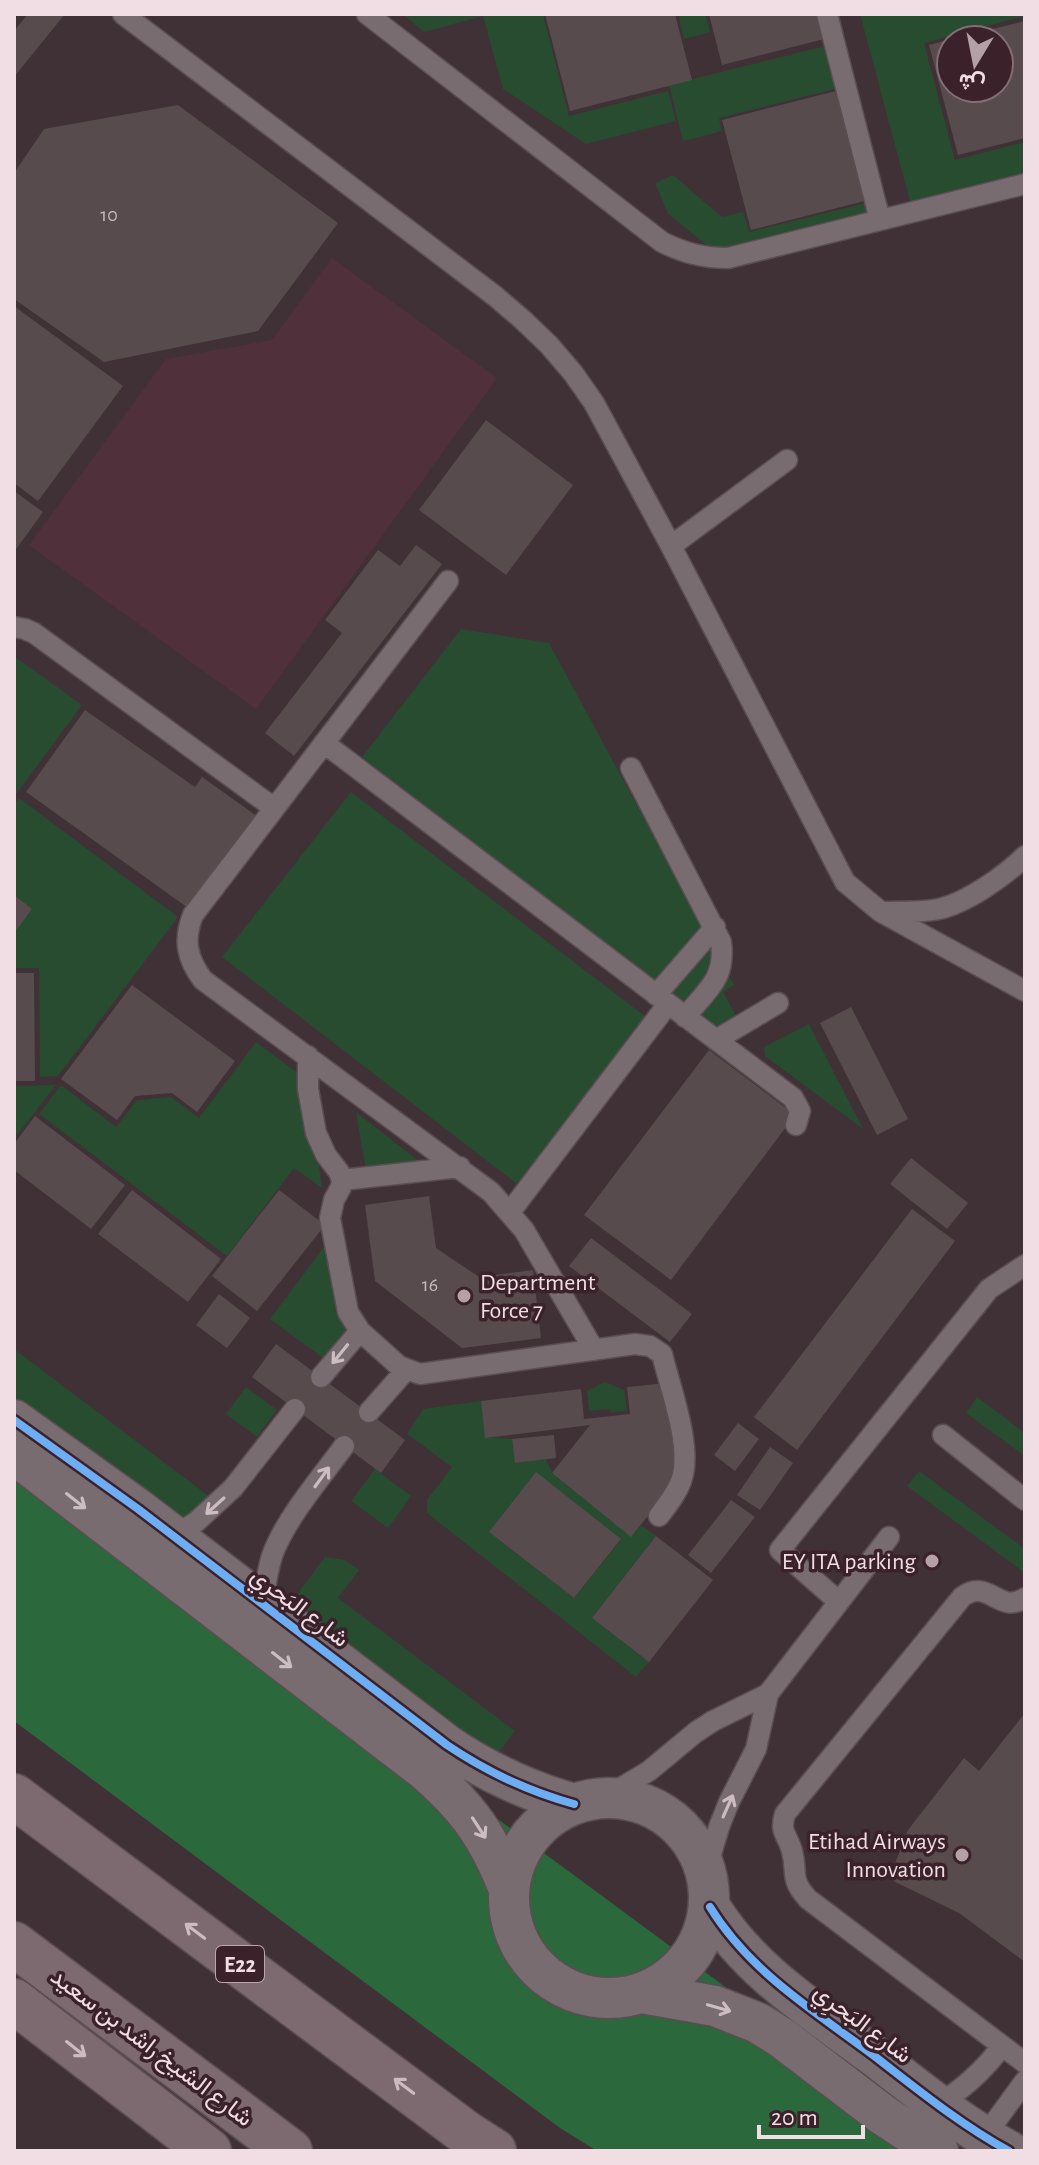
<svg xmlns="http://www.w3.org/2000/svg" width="1039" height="2165" viewBox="0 0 1039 2165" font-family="'Alegreya Sans',Vazirmatn,sans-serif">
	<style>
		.built { fill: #50303b }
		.green { fill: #274c2f; fill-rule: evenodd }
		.forest { fill: #2b683c }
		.building { fill: #574b4e }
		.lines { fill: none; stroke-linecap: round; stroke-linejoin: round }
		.service-casing { stroke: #5b4d52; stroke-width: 23 }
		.minor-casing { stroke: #5b4d52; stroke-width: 43 }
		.trunk-casing { stroke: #5b4d52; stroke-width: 47 }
		.service { stroke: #786c70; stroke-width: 20 }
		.minor { stroke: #786c70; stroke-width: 40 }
		.trunk { stroke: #7d6a70; stroke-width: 44 }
		.cycleway-casing { stroke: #3b212a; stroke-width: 13 }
		.cycleway { stroke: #6dadf4; stroke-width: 8 }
		.oneway { stroke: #cdbcc1 }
		.oneway2 { stroke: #cebbc1 }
		.poi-dot { fill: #b3a1a7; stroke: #3b212a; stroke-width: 3 }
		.labels { text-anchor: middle; stroke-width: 7; stroke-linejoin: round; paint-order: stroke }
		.number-label { font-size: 20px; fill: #cab9be }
		.shield { fill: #3b212a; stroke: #baa5ac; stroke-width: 2 }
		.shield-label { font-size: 22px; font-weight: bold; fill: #f1dee4 }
		.poi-label { font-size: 24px; fill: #f1dee4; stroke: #3b212a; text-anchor: end }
		.street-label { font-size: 24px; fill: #f1dee4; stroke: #3b212a }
	</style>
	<rect width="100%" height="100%" fill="#403136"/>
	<path class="built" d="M332 258 497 378 256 709 29 545 166 359 272 340Z"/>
	<path class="green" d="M403 14H543L569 116 668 91 676 121 586 144 503 89 483 16 424 32Z
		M678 14H705L710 32 684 39Z
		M860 14H1025V16L924 43 955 160 1025 142V183L913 213Z
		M845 41 884 192 875 194 847 86 719 118 722 131 683 141 669 85Z
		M673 175 722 217 743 212 749 232 886 198 892 221 751 257 713 250 668 214 655 183Z
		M461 629 549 643 734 985 723 992 736 1016 715 1027 362 757Z
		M14 656 82 705 14 797Z
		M351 792 646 1017 517 1184 222 957Z
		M19 798 178 917 58 1076 40 1077 39 968H14V804Z
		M809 1024 863 1129 765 1056 764 1047Z
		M256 1042 307 1080 322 1188 294 1168 227 1256 39 1114 61 1085 116 1127 137 1100 171 1097 199 1118Z
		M56 1085 14 1139V1086Z
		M356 1112 420 1162 366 1171Z
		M329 1240 348 1348 334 1366 270 1319Z
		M14 1349 214 1500 197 1523 172 1525 14 1406Z
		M605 1382 624 1390 627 1411 611 1412 610 1409 589 1411 587 1391Z
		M246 1387 277 1410 257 1437 226 1414Z
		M977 1397 1025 1433V1456L966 1413Z
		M481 1401 485 1437 512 1439 515 1463 546 1459 552 1473 631 1536 641 1525 656 1536 592 1618 649 1662 636 1677 427 1513V1500L452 1467 407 1434 423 1409ZM489 1532 621 1539V1540L574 1598Z
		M375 1469 411 1496 388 1528 351 1501Z
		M919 1471 1025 1549V1573L907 1486Z
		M325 1557 345 1560 359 1570 338 1598 515 1731 491 1762 297 1617 295 1597Z"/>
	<path class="forest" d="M14 1462 857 2084 956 2151H597L560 2128 14 1721Z"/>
	<path class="building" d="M28 14H65L14 77V31Z
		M545 14H675L692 80 570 111Z
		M709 14H839L844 34 722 65Z
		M1025 21V138L958 155 929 45 951 39V88H999V40L953 39Z
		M844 89 872 199 751 230 722 120Z
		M178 105 338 223 258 331 104 362 14 299V173L44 129Z
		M14 306 123 386 38 501 14 483Z
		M486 420 573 485 506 575 419 510Z
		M14 491 43 512 14 552Z
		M416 545 442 564 294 756 265 733 342 633 325 620 378 550 400 566Z
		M85 710 195 787 202 777 258 817 191 910 26 792Z
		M14 895 32 909 14 933Z
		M14 973H34L35 1081H14Z
		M132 985 235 1061 197 1112 172 1093 135 1096 117 1120 61 1079Z
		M851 1007 908 1119 877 1135 820 1023Z
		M709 1050 795 1115 671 1280 584 1215Z
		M35 1116 125 1185 91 1229 14 1170V1144Z
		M911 1158 968 1203 947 1229 890 1184Z
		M132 1190 221 1259 188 1302 98 1234Z
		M279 1190 325 1225 257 1311 212 1276Z
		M429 1196 436 1248 479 1277 533 1270 541 1338 462 1348 375 1281 365 1205Z
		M912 1209 955 1241 797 1450 754 1417Z
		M591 1238 692 1314 670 1342 569 1266Z
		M219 1294 250 1318 227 1348 196 1325Z
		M276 1344 405 1440 381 1473 252 1377Z
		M667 1383 679 1477 631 1537 552 1473 590 1425 485 1438 481 1401 581 1389 584 1419 630 1414 627 1387Z
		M738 1423 759 1439 735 1471 714 1455Z
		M554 1435 556 1458 515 1463 512 1439Z
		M770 1447 793 1463 760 1510 737 1495Z
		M536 1472 621 1539 574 1598 489 1532Z
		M731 1500 755 1517 711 1573 688 1555Z
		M656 1536 713 1580 649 1662 592 1618Z
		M1025 1713V1962L959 1913 889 1879 908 1830 964 1758 979 1771Z"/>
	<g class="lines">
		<g class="service-casing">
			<path id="service" d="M123 14 495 296 523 320 549 345 573 373 594 403 671 546 845 882 881 912C899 911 921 913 939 909 966 903 1005 876 1025 856
				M367 14 662 242C684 253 703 258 728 258L1025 184
				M827 14 880 220
				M671 546 787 460
				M448 581 193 915C183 940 187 959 203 980L491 1192 524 1230 594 1350
				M14 627 25 629 34 633 274 808
				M324 743 793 1098 800 1111 796 1125
				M631 768 721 942C726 979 707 990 685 1017
				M881 912 1025 991
				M656 995 715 927
				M716 1040 778 1003
				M308 1056V1089L316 1133 326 1155 339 1172 342 1180 341 1187 334 1200 330 1218 348 1312 360 1331 399 1366 420 1374 635 1344 650 1346 662 1354C670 1387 692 1446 682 1478 678 1492 668 1504 659 1516
				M342 1180 460 1167
				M510 1212 668 1004
				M321 1377 360 1331
				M369 1412 406 1370
				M943 1435 1025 1500
				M174 1536 196 1522 233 1488 295 1409
				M1025 1598C998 1615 989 1577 962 1597L785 1814C779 1833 788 1835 792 1851 798 1874 789 1878 808 1899L1025 2063
				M839 1602 780 1550 989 1289 1025 1265
				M263 1604C265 1587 267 1572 272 1556 285 1519 321 1478 344 1446
				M604 1798 649 1771 696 1732 713 1721 768 1694
				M709 1881 711 1854 719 1827 729 1802 756 1749 768 1694 889 1537
				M938 2104C964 2089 984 2070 1002 2046
				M984 2137 1025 2081"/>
		</g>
		<g class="minor-casing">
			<path id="minor" d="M14 1420 138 1509 447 1745C487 1772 527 1791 574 1804
				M14 1454 426 1771C469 1809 488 1836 509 1889
				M509 1898a100 100 0 1 1 200 0a100 100 0 1 1-200 0Z
				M710 1907C749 1971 814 2011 873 2055 917 2089 961 2125 1009 2151
				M642 1993 715 2006 758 2023 782 2038 883 2115 938 2151"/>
		</g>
		<g class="trunk-casing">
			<path id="trunk" d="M14 1796 466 2133 494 2151
				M14 1944 290 2151
				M14 2001 209 2151"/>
		</g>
		<use href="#service" class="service"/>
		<use href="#minor" class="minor"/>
		<use href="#trunk" class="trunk"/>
		<g class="cycleway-casing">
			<path id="cycleway" d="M14 1420 138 1509 447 1745C487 1772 527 1791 574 1804
				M710 1907C749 1971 814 2011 873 2055 917 2089 961 2125 1009 2151"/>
		</g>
		<use href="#cycleway" class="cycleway"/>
	</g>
	<defs><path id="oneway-shaft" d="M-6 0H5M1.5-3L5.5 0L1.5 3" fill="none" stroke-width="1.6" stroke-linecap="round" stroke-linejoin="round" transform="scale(2)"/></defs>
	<g class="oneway">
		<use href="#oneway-shaft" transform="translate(340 1354) rotate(129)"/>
		<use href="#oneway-shaft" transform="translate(322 1477) rotate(-54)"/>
		<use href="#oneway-shaft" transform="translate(76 1501) rotate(38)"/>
		<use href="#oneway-shaft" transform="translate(215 1506) rotate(138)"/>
		<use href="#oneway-shaft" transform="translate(282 1660) rotate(38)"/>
		<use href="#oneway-shaft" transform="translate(728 1806) rotate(-66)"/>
		<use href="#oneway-shaft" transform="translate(479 1828) rotate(57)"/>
		<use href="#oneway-shaft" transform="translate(719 2008) rotate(16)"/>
	</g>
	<g class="oneway2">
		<use href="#oneway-shaft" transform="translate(195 1931) rotate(-143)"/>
		<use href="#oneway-shaft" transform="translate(76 2049) rotate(38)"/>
		<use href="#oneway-shaft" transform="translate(404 2086) rotate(-143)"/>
	</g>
	<g class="poi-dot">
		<circle cx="464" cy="1296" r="8"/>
		<circle cx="932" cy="1561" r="8"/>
		<circle cx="962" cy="1855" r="8"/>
	</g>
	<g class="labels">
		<g class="number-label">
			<text x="109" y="221">10</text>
			<text x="430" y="1291">16</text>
		</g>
		<rect class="shield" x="216" y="1946" width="48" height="36" rx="6"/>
		<g class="shield-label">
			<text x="240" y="1972">E22</text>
		</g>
		<g class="poi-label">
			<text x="480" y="1290" text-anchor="start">Department<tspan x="480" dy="28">Force 7</tspan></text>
			<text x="916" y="1569">EY ITA parking</text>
			<text x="946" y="1849">Etihad Airways<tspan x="946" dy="28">Innovation</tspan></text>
		</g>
		<g class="street-label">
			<text transform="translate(300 1607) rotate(37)" y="8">شارع البَحرِي</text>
			<text transform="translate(863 2023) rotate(37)" y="8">شارع البَحرِي</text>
			<text transform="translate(152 2047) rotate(37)" y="8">شارع الشيخ راشد بن سعيد</text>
		</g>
	</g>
	<rect width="1039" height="2165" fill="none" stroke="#f1dee4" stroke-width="32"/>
	<g transform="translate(975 64) rotate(190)"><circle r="38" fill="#3b212a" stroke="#846d74" stroke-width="2"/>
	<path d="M0-6L14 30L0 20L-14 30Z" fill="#b3a1a7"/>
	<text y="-12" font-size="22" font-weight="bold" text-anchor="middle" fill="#f1dee4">ش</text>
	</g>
	<path d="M759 2125v12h104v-12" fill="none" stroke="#f1dee4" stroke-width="4"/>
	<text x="771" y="2125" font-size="24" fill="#f1dee4" stroke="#3b212a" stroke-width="6" paint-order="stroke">20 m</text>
</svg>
